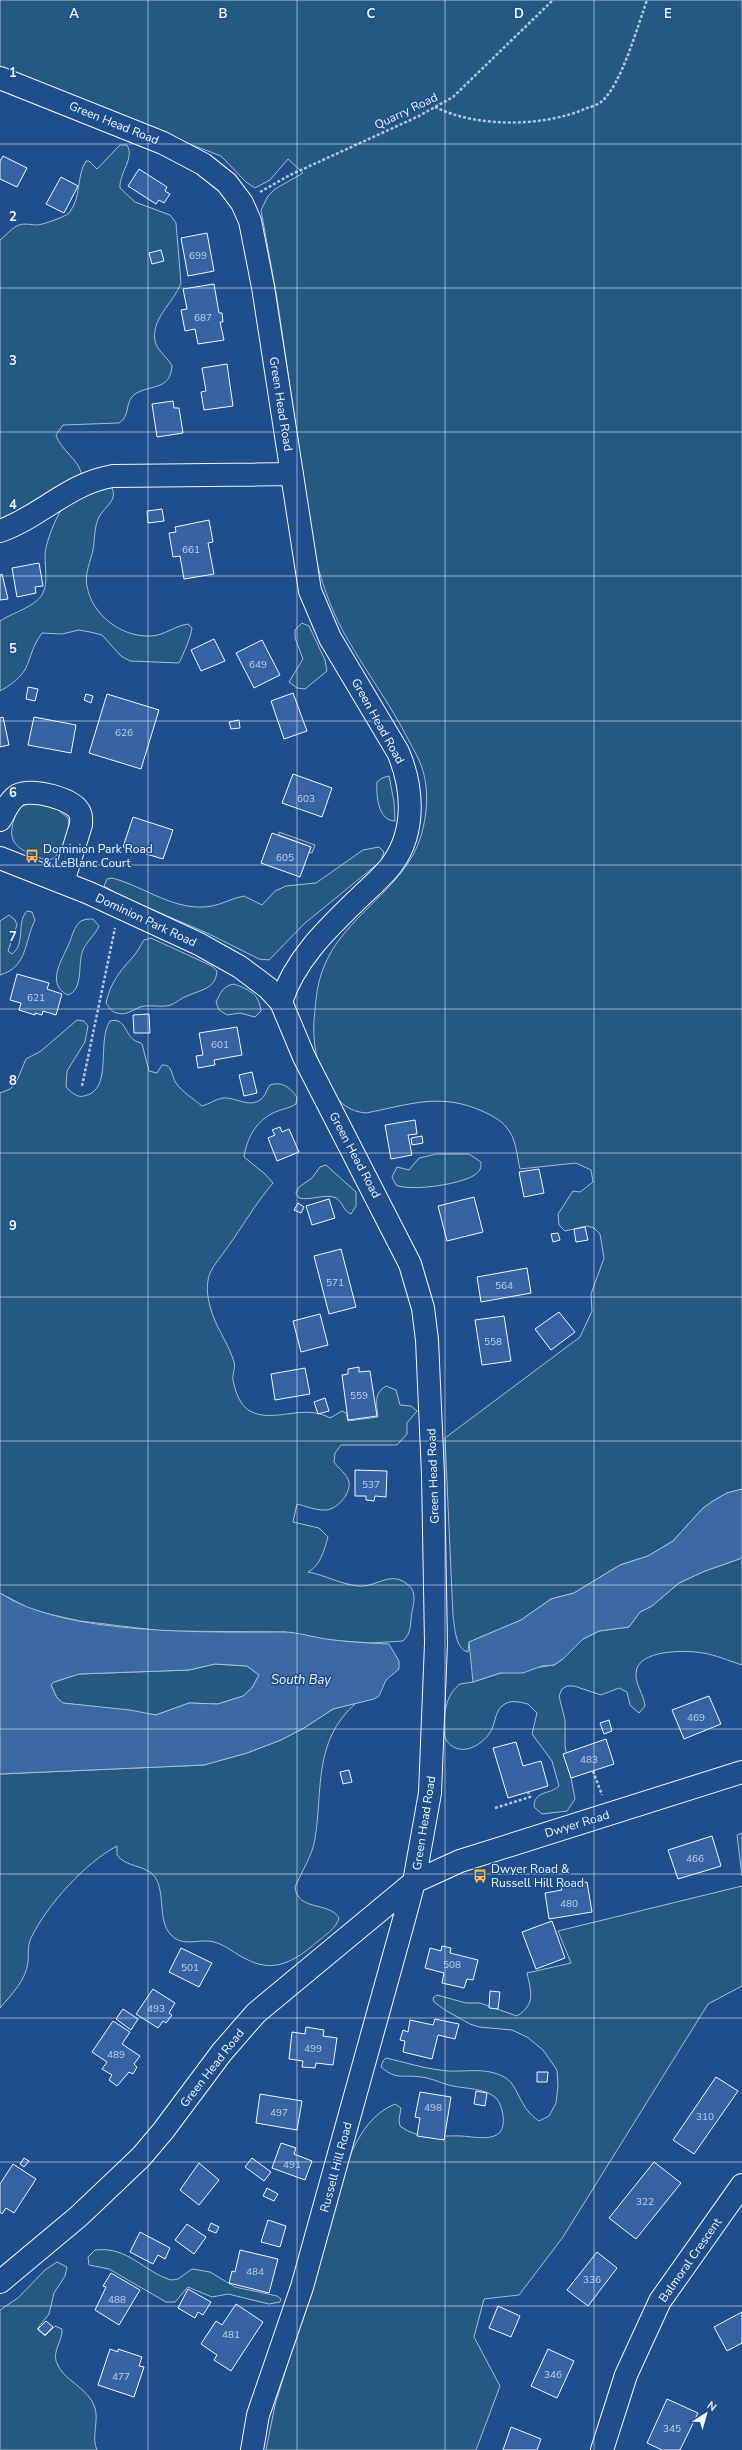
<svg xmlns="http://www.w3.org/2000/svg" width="742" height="2450" viewBox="0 0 742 2450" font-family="'Nunito Sans',sans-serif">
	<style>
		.green { fill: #245a82; stroke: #a8bbd7 }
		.water { fill: #3b69a3; stroke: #a8bbd7; fill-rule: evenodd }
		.building { fill: #3563a3; stroke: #f2f6ff }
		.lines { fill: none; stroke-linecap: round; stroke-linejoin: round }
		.minor-casing { stroke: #f2f6ff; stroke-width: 24 }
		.path { stroke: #b3c4dc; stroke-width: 2.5; stroke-dasharray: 3 2; stroke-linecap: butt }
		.minor { stroke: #1f4e8c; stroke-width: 22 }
		.grid { fill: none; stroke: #f2f6ff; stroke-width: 1; stroke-opacity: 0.55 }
		.labels { text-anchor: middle; stroke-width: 3; stroke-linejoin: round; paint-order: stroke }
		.number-label { font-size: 10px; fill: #c3d1e8 }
		.street-label { font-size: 12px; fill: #f2f6ff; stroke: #1f4e8c }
		.poi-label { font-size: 12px; fill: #f2f6ff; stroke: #1f4e8c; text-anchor: start }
		.water-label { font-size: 13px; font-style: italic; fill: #f2f6ff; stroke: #1f4e8c }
		.grid-label { font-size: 13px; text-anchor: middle; font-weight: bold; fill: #f2f6ff; stroke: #1f4e8c; stroke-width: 3; stroke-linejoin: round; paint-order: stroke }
	</style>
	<rect width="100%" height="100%" fill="#1f4e8c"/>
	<path class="green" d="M0 0H742V1489L727 1493 713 1501 702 1509 673 1541 648 1556 620 1565 574 1593 551 1599 521 1620 469 1642 468 1652C455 1649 455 1627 453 1616L445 1438 580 1337 592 1311 591 1294 604 1258 600 1234 594 1228 587 1226 565 1231 559 1225 558 1214 573 1191 580 1192 593 1182 591 1170 576 1163 520 1169C517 1156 516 1138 507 1128 501 1120 491 1115 482 1111 440 1092 408 1105 366 1113 343 1111 334 1096 324 1077 314 1056 312 1033 315 1010 316 996 318 982 323 969 342 916 405 890 421 836 427 816 429 791 423 771 420 760 413 749 408 739 389 702 364 669 344 633 330 607 320 579 314 550L277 298 261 210 268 196 275 189 303 173 288 159 270 180 255 188 246 182 221 156 0 72Z
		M120 145H127C135 158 119 173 120 188L135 202 170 215 176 223 181 283C174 303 148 321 156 344 159 352 168 358 172 366 170 391 151 384 135 394 124 402 131 416 119 423L63 425 56 435C61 451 78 458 82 475L0 523V240C5 236 13 227 19 225 25 223 32 225 38 225 44 224 65 217 69 213 82 197 76 176 86 161H89L97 169Z
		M111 486C119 500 105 506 99 517 94 527 95 539 93 550 91 560 84 575 87 586 92 615 121 637 150 636 164 636 174 626 188 624L192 628C191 637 183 655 179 663L130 661 121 656 102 635 90 632 79 630 62 634 42 633C23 660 36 671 0 691V621C12 613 37 606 43 593 48 582 45 568 45 556 45 542 60 504 73 496 83 491 100 489 111 486Z
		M302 623 309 626 325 660 327 671 305 689 297 688 289 682 303 659 295 638V630Z
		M389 776 394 802 395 821C378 821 376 795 377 782L382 778Z
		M32 802 58 810 68 818C71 828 62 854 52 859 45 861 38 857 31 854 6 844 9 830 19 807Z
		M279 832 315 845 312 853 309 852 311 847 279 835Z
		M379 847 384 852 381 861 304 924 269 960 259 959 207 933 123 897 104 886 107 879 112 878C144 886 176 913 212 906 223 904 232 898 244 896L262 905 275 891 286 886 316 883 363 850Z
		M27 911 32 912 35 920C24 942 28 967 0 975V921L9 915 15 920 17 925 8 951 12 954C26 944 16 922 27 911Z
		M93 919 99 926C95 936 85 942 82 953 78 966 83 990 68 995 46 985 61 961 68 946 72 938 73 927 81 921 85 919 89 919 93 919Z
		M151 938 212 966 217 971C216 989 200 990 187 996 181 998 176 1003 171 1005 161 1008 150 1004 140 1007 133 1010 125 1016 117 1013 111 1012 109 1007 106 1003 110 984 119 972 132 958 137 953 140 946 144 940Z
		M234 984C250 990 259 994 261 1011L255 1017 240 1013 227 1015 219 1010 216 1002C221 992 223 986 234 984Z
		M77 1020 84 1021 88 1026 85 1042 67 1071 66 1087C71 1092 77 1098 84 1096 114 1090 96 1042 110 1021 125 1017 125 1034 134 1040 136 1042 140 1042 142 1044L149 1071 157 1073 162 1065C173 1064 171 1076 176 1083 182 1092 194 1099 202 1106 209 1104 216 1099 223 1098 236 1097 248 1108 260 1100 266 1096 266 1090 270 1085 283 1081 290 1088 297 1097L296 1104C288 1109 281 1109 273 1113 255 1122 247 1139 244 1157L265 1174 273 1183C255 1204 243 1226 227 1248 221 1257 214 1264 210 1273 206 1283 207 1296 210 1306 215 1327 228 1342 234 1362 236 1368 232 1374 233 1380 235 1391 240 1406 250 1411 273 1424 304 1403 330 1418L342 1411 346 1413 348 1421 378 1417C377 1404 373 1394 386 1386L396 1390 400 1405 411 1406 417 1411 407 1423V1434L397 1445H341L335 1453 334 1462C339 1469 347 1474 349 1482 351 1494 336 1511 324 1510 315 1510 305 1506 297 1504L293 1522 319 1528 328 1537C324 1551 320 1566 308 1572 325 1575 340 1584 358 1586 376 1588 390 1570 407 1584 417 1591 414 1602 412 1612 410 1624 412 1632 403 1641L371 1643 327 1640 285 1632 163 1631 80 1621 53 1615 30 1609 0 1593V1093L10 1089 16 1083 26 1059 41 1051Z
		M436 1154H469L481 1162C481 1166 481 1170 477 1173 467 1184 409 1192 396 1185L392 1177 397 1167 409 1170 419 1158Z
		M326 1165 356 1192V1206L351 1214C343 1211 343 1202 336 1198 326 1193 311 1201 299 1198L296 1193 299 1187 312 1178 320 1167Z
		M742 1558V1665C729 1661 716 1655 703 1653 687 1650 637 1649 636 1673 635 1685 644 1694 645 1706L639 1713 630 1705 627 1692 619 1688 601 1695 574 1686H567L562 1689 559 1696 565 1720V1746L575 1799 567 1811 542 1814 534 1807C534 1790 550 1795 559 1786L552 1761 532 1734 537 1713 528 1704C519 1702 510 1699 502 1706 494 1713 496 1725 489 1734 482 1744 465 1755 452 1746 447 1743 444 1737 444 1731 444 1713 445 1696 460 1684L473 1682 501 1673 554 1665 563 1659 583 1639 599 1631 629 1627 640 1612 652 1606 679 1583 705 1571Z
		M215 1664 247 1666 259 1675 252 1688 243 1696 218 1704 189 1703 156 1715 63 1703 57 1698 51 1685 54 1682 79 1674 189 1670Z
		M356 1703C313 1741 323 1788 315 1839 312 1856 302 1871 295 1887 298 1912 329 1901 339 1918 337 1928 324 1936 317 1942 295 1961 274 1974 246 1959 235 1954 226 1945 214 1942 199 1938 184 1948 171 1935 157 1920 166 1894 155 1877 145 1864 126 1868 117 1855V1846C85 1863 47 1905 31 1938 27 1947 29 1953 28 1962 26 1980 12 1994 0 2008V1774L204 1765 247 1753 281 1740 304 1728 333 1709Z
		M742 1833V1876L737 1835Z
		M742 1886V1986L708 2004 563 2237 519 2295 484 2299 474 2337 500 2386 476 2450H266L275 2405 351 2153C361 2132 373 2113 395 2104L401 2108 399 2120 400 2126C421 2141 438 2135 461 2136 479 2137 507 2145 503 2115 502 2110 500 2102 496 2098 485 2088 467 2089 453 2086 442 2084 432 2078 421 2077 403 2074 397 2081 381 2067L383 2061 386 2058C404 2062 422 2068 440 2070 463 2074 484 2065 506 2078 519 2087 519 2108 539 2121L549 2116 556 2103 558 2086 557 2070 543 2050 527 2037 512 2030 479 2027 470 2024 445 2010 434 2002 433 1998 437 1995 466 2003H480L517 2016C536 2004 531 1992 527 1973L571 1963 558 1931Z
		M95 2250C128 2246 144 2272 171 2280L178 2279 192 2269 210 2272 235 2287 277 2296 281 2299 280 2302 269 2304 228 2294 212 2297 188 2287 175 2302H166L109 2269 89 2265 88 2257Z
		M57 2262 67 2267 65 2276 54 2293 49 2314 37 2329 45 2336 55 2326 62 2329C63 2340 53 2350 56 2361 63 2382 89 2387 95 2408 99 2421 91 2438 97 2450H0V2310L18 2298 45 2270Z"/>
	<path class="water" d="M742 1489V1558L705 1571 679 1583 652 1606 640 1612 629 1627 599 1631 583 1639 563 1659 554 1665 542 1666 523 1673H500L473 1682 469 1642 521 1620 551 1599 574 1593 620 1565 648 1556 673 1541 702 1509 713 1501 727 1493Z
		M0 1593C64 1636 208 1632 284 1632 297 1632 312 1637 326 1639 347 1642 368 1643 389 1644L399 1661V1669L386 1680 379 1696 374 1699 333 1709 304 1728 281 1740 247 1753 204 1765 0 1774ZM215 1664 247 1666 259 1675 252 1688 243 1696 218 1704 189 1703 156 1715 130 1710 63 1703 57 1698 51 1685 54 1682 79 1674 189 1670Z"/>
	<path class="building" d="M3 156 27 168 17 187 0 179V161Z
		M139 169 167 187 165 191 170 194 164 203 159 200 156 204 128 186Z
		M61 177 78 186 64 213 46 204Z
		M207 233 214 271 188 276 181 238Z
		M161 250 164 261 152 264 149 253Z
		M214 284 219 313H222L223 322H220L224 340 198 344 195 329 185 331 181 310 187 309 183 289Z
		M227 364 233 406 204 410 201 392 206 391 202 368Z
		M173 401 174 408H179L183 433 157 437 152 404Z
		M162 509 164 521 148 523 147 511Z
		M209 520 213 542 208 543 214 574 184 579 180 556 173 557 169 533 176 532 175 527Z
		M39 563 43 586 35 587 36 593 17 597 12 568Z
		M2 574 8 599 0 600V575Z
		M214 639 225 661 201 671 191 650Z
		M262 640 280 675 254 688 236 653Z
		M28 687 38 689 35 701 26 699Z
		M293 693 307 731 284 739 271 701Z
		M86 694 93 696 91 703 84 700Z
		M107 694 159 710 141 769 89 753Z
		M3 717 9 745 0 747V718Z
		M34 717 76 725 71 753 28 745Z
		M239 720 240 728 231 729 229 722Z
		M293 774 332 788 322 817 282 803Z
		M133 817 173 830 163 859 123 847Z
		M272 833 311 847 300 877 261 863Z
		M17 974 49 983 47 989 62 994 56 1015 43 1011 42 1015 35 1013V1015L19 1010 21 1003 10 1000Z
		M149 1014 150 1033H134L133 1015Z
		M237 1027 242 1055 214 1060 215 1065 198 1068 196 1056 203 1055 199 1033Z
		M252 1072 257 1093 244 1096 239 1075Z
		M415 1120 417 1134 408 1135 412 1155 391 1159 385 1125Z
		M280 1127 282 1132 289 1129 299 1152 277 1161 268 1138 275 1135 272 1130Z
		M422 1136 423 1143 412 1145 411 1138Z
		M539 1169 544 1193 524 1197 519 1172Z
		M474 1197 483 1232 447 1241 438 1206Z
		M329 1199 335 1218 312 1225 306 1206Z
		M298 1203 304 1207 301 1213 294 1210Z
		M585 1227 588 1240 576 1242 574 1229Z
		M558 1233 560 1240 553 1242 551 1234Z
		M341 1249 356 1307 329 1314 314 1256Z
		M527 1268 531 1293 481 1302 477 1277Z
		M559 1312 575 1332 551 1350 535 1329Z
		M320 1314 328 1345 301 1352 293 1321Z
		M504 1316 511 1361 482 1365 475 1320Z
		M359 1367V1372L370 1371 377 1416 348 1420 342 1375 348 1374V1369Z
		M305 1368 310 1394 275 1400 271 1374Z
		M325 1398 329 1411 318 1414 314 1402Z
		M355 1470 387 1471 386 1497 375 1496 374 1501 366 1500V1496H355Z
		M709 1696 721 1724 684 1739 672 1710Z
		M609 1720 612 1731 604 1734 600 1723Z
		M606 1739 614 1764 571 1778 563 1754Z
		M516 1742 523 1766 541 1761 548 1786 508 1798 493 1748Z
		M349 1770 352 1782 343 1784 340 1772Z
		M712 1836 721 1866 678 1879 668 1850Z
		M587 1882 592 1912 549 1919 545 1893 562 1890 561 1886Z
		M552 1921 565 1958 536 1969 522 1932Z
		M442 1946 451 1948 450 1953 478 1960 473 1980 467 1979 464 1988 442 1983 444 1973 425 1968 430 1948 441 1951Z
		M181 1948 212 1963 199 1987 169 1972Z
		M153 1989 175 2003 169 2013 172 2015 166 2023 163 2021 158 2028 136 2014Z
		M490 1991 500 1992 498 2009 489 2008Z
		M123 2009 138 2019 131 2030 116 2019Z
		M435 2019 459 2024 455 2039 438 2035 432 2059 403 2052 405 2041 400 2040 403 2030 408 2032 410 2020 433 2025Z
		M113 2021 130 2032 122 2044 140 2056 134 2064 137 2067 133 2074 129 2072 117 2086 109 2080 112 2075 102 2069 107 2062 92 2052Z
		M306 2027 324 2030 323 2036 337 2038 333 2065 316 2063 315 2068 302 2067 303 2061 289 2059 292 2032 305 2034Z
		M537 2072H548L547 2082H537Z
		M716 2077 738 2091 694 2154 673 2140Z
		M476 2091 487 2093 485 2106 474 2104Z
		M420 2092 451 2097 444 2140 417 2136 420 2118 415 2117Z
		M260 2094 302 2101 297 2130 256 2123Z
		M281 2143 296 2148 294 2154 312 2161 305 2180 272 2168Z
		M24 2158 29 2161 24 2167 20 2164Z
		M252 2158 271 2172 264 2181 245 2167Z
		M654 2162 681 2183 636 2239 609 2218Z
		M199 2163 219 2180 199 2205 180 2190Z
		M13 2164 36 2179 14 2213 6 2208 2 2214 0 2212V2184Z
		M267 2188 278 2194 274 2201 263 2196Z
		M268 2220 286 2226 280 2247 261 2242Z
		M211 2223 219 2227 216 2233 208 2230Z
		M187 2224 206 2237 194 2254 175 2240Z
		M140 2232 170 2248 165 2259 158 2255 153 2264 130 2252Z
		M240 2250 278 2259 269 2293 229 2283 232 2271 235 2272Z
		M597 2252 617 2268 588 2306 567 2290Z
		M111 2273 140 2290 119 2325 95 2310 106 2287 103 2286Z
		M188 2289 211 2302 203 2315 198 2312 195 2318 178 2308Z
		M236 2304 263 2322 231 2371 214 2360 217 2355 201 2344 216 2321 222 2325Z
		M498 2306 520 2316 511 2337 489 2328Z
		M742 2312V2343L727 2351 714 2327Z
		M46 2321 53 2327 45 2335 38 2329Z
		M110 2349 118 2352V2349L142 2357 139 2366 144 2367 134 2397 98 2385Z
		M548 2349 574 2361 557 2398 531 2386Z
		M667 2399 698 2413 680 2450H662L647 2443Z
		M511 2427 541 2439 537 2450H503Z"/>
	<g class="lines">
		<g class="minor-casing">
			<path id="minor" d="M0 78 163 143 203 164 227 183 242 203 250 221 263 287 310 591 330 638 398 752C413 787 416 830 393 863 384 876 370 887 359 898 327 929 295 959 281 1002
				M0 531C40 517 69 483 113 476L292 474
				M0 820C5 812 9 800 18 795 31 788 74 798 80 813 82 817 81 821 81 825L63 882
				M0 858 89 893 199 944 240 967 268 988 281 1002 304 1057 410 1264 423 1308 427 1340 433 1475 436 1643 430 1793 414 1882 403 1923 302 2287 258 2415 252 2450
				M0 2282 79 2216 141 2157 163 2131 222 2052 256 2013 414 1882 460 1861 742 1772
				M602 2450 626 2375 660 2301 742 2185"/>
		</g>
		<path class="path" d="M435 107C477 128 545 127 587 108 591 107 597 105 601 102 621 86 638 25 647 0
			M260 192 290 175 417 117 453 97 553 0
			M82 1086 115 928
			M593 1771 602 1795
			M495 1808 530 1797 528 1792"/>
		<use href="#minor" class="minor"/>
	</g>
	<path class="grid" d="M148 0V2450M297 0V2450M445 0V2450M594 0V2450M0 144H742M0 288H742M0 432H742M0 576H742M0 721H742M0 865H742M0 1009H742M0 1153H742M0 1297H742M0 1441H742M0 1585H742M0 1729H742M0 1874H742M0 2018H742M0 2162H742M0 2306H742"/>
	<defs>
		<g id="bus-bare" transform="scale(1.08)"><path d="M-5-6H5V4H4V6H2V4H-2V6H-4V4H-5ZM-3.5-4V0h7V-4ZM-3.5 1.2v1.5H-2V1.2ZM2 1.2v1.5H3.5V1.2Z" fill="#ffb74d" stroke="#1f4e8c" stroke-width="2.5" paint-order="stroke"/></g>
	</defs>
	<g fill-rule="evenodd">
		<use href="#bus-bare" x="32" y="856"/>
		<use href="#bus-bare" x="480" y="1876"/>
	</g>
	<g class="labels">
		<g class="number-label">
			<text x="198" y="259">699</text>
			<text x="203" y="321">687</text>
			<text x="191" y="553">661</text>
			<text x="258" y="668">649</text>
			<text x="124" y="736">626</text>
			<text x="306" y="802">603</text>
			<text x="285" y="861">605</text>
			<text x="36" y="1001">621</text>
			<text x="220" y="1048">601</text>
			<text x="335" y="1286">571</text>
			<text x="504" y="1289">564</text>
			<text x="493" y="1345">558</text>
			<text x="359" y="1399">559</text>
			<text x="371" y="1488">537</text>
			<text x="696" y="1721">469</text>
			<text x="589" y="1763">483</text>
			<text x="695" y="1862">466</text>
			<text x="569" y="1907">480</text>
			<text x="452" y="1968">508</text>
			<text x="190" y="1971">501</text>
			<text x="156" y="2012">493</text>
			<text x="313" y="2052">499</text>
			<text x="116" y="2058">489</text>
			<text x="433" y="2111">498</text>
			<text x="279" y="2116">497</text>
			<text x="705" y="2120">310</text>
			<text x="292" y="2168">491</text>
			<text x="645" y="2205">322</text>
			<text x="255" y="2275">484</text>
			<text x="592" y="2283">336</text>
			<text x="117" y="2303">488</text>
			<text x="231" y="2338">481</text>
			<text x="553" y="2378">346</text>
			<text x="121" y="2380">477</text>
			<text x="672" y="2432">345</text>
		</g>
		<g class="street-label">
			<text transform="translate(406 111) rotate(-26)" y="4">Quarry Road</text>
			<text transform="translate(114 123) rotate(22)" y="4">Green Head Road</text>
			<text transform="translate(281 404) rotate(81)" y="4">Green Head Road</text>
			<text transform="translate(378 721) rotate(61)" y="4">Green Head Road</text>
			<text transform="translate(146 920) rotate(25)" y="4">Dominion Park Road</text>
			<text transform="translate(355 1155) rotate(62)" y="4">Green Head Road</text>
			<text transform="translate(433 1476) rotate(-92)" y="4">Green Head Road</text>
			<text transform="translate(424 1823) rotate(-81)" y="4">Green Head Road</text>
			<text transform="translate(577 1824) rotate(-17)" y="4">Dwyer Road</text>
			<text transform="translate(212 2068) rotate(-52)" y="4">Green Head Road</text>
			<text transform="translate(336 2167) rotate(-75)" y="4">Russell Hill Road</text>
			<text transform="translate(690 2260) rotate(-55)" y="4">Balmoral Crescent</text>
		</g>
		<g class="poi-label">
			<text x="43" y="853">Dominion Park Road<tspan x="43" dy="14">&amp; LeBlanc Court</tspan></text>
			<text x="491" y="1873">Dwyer Road &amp;<tspan x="491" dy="14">Russell Hill Road</tspan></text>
		</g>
		<g class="water-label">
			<text x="301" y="1684">South Bay</text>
		</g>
	</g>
	<g class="grid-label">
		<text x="74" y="18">A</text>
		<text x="223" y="18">B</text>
		<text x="371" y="18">C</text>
		<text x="519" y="18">D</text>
		<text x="668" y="18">E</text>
		<text x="13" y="77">1</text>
		<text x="13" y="221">2</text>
		<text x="13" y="365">3</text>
		<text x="13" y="509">4</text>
		<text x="13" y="653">5</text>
		<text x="13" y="797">6</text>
		<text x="13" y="941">7</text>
		<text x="13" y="1085">8</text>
		<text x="13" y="1230">9</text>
	</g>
	<g transform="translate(706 2414) rotate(37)" stroke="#1f4e8c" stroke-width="3" paint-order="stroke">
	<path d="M0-3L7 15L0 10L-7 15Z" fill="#f2f6ff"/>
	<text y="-6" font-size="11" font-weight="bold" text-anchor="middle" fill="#f2f6ff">N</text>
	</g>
</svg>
